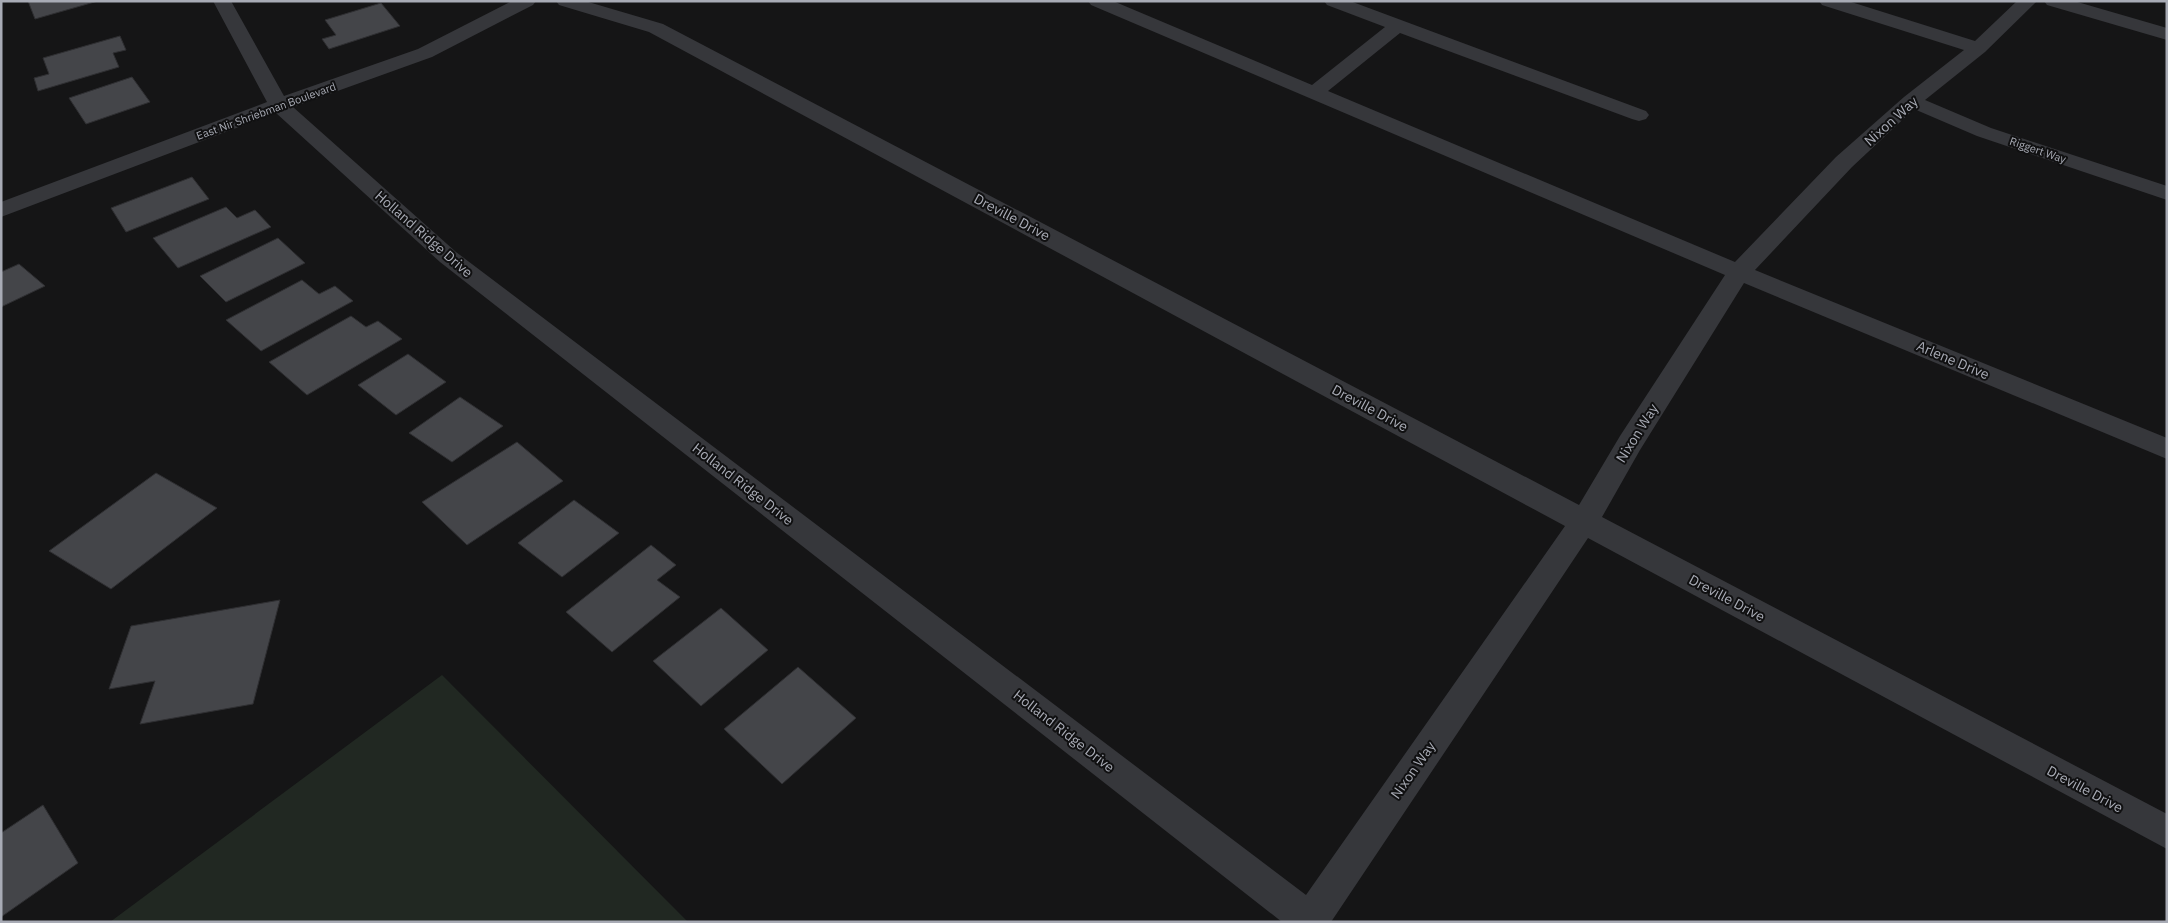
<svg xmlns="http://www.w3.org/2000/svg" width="2168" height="923" viewBox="0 0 2168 923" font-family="'IBM Plex Sans',sans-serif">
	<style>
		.green { fill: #212822 }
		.building { fill: #444549; stroke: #2f2f32 }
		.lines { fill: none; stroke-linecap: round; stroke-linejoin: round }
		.minor { fill: #36373b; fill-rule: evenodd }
		.labels { text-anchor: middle; stroke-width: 4; stroke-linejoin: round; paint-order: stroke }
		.far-street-label { font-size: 11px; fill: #a8abb5; stroke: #101011 }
		.street-label { font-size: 14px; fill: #a8abb5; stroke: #101011 }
	</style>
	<rect width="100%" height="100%" fill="#151516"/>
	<path class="green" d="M442 675 688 922H110Z"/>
	<path class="building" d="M28 1H98L35 19Z
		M381 3 400 26 329 49 322 39 336 35 325 20Z
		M120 36 126 50 113 53 119 67 38 91 34 78 49 74 43 58Z
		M132 77 150 102 86 124 69 98Z
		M192 177 209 199 126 232 111 208Z
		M226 207 237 218 255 210 271 227 178 268 153 238Z
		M278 238 305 263 226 302 200 276Z
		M19 264 45 286 1 307V272Z
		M302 280 319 294 335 286 353 301 261 351 226 320Z
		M351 316 366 327 378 321 402 339 307 395 269 362Z
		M408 354 446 382 396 415 358 385Z
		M460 397 503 426 452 462 409 433Z
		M517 442 563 481 467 545 422 502Z
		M156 473 217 508 111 589 49 551Z
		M574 500 619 533 562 577 518 543Z
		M651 545 676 565 657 580 680 597 612 652 566 612Z
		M280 600 253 704 140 724 155 681 109 689 131 626Z
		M721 608 768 650 701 706 653 661Z
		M798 667 856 718 782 784 724 729Z
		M43 805 78 863 1 917V833Z"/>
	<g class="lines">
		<path class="minor" d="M213 1H231L284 96 418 49 512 1H536L533 5 432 57 293 107 456 252 1306 895 1565 526 649 32 559 5 556 1H585L663 24 1579 505 1620 436 1725 275 1091 5 1088 1H1113L1312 85 1385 27 1327 5 1324 1H1350L1646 111 1649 115 1646 119 1639 121 1632 119 1400 33 1328 91 1735 262 1836 157 1904 97 1964 50 1822 5 1819 1H1848L1975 41 2017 1H2037L1985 52 1925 100 1991 128 2167 186V200L1977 136 1914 109 1852 167 1755 270 2167 438V459L1744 283 1640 450 1602 517 2167 814V849L1588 538 1331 922H1282L440 262 276 113 1 217V202L267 102Z
			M2044 1H2074L2167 28V40L2047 5Z"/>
	</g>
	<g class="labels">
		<g class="far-street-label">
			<text transform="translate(266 111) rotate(-20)" y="4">East Nir Shriebman Boulevard</text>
			<text transform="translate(2038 150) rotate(19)" y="4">Riggert Way</text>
		</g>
		<g class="street-label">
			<text transform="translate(1891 121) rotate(-42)" y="5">Nixon Way</text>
			<text transform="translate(1012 217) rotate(28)" y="5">Dreville Drive</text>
			<text transform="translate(424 234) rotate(41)" y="5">Holland Ridge Drive</text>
			<text transform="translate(1953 360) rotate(23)" y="5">Arlene Drive</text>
			<text transform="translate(1370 408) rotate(28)" y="5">Dreville Drive</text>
			<text transform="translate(1637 433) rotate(-58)" y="5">Nixon Way</text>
			<text transform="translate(743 484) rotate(38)" y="5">Holland Ridge Drive</text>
			<text transform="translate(1727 598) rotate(28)" y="5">Dreville Drive</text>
			<text transform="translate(1064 731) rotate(38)" y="5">Holland Ridge Drive</text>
			<text transform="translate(1413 770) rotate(-55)" y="5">Nixon Way</text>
			<text transform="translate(2085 789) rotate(28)" y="5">Dreville Drive</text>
		</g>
	</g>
	<rect width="2168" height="923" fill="none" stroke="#a8abb5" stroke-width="5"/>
</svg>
